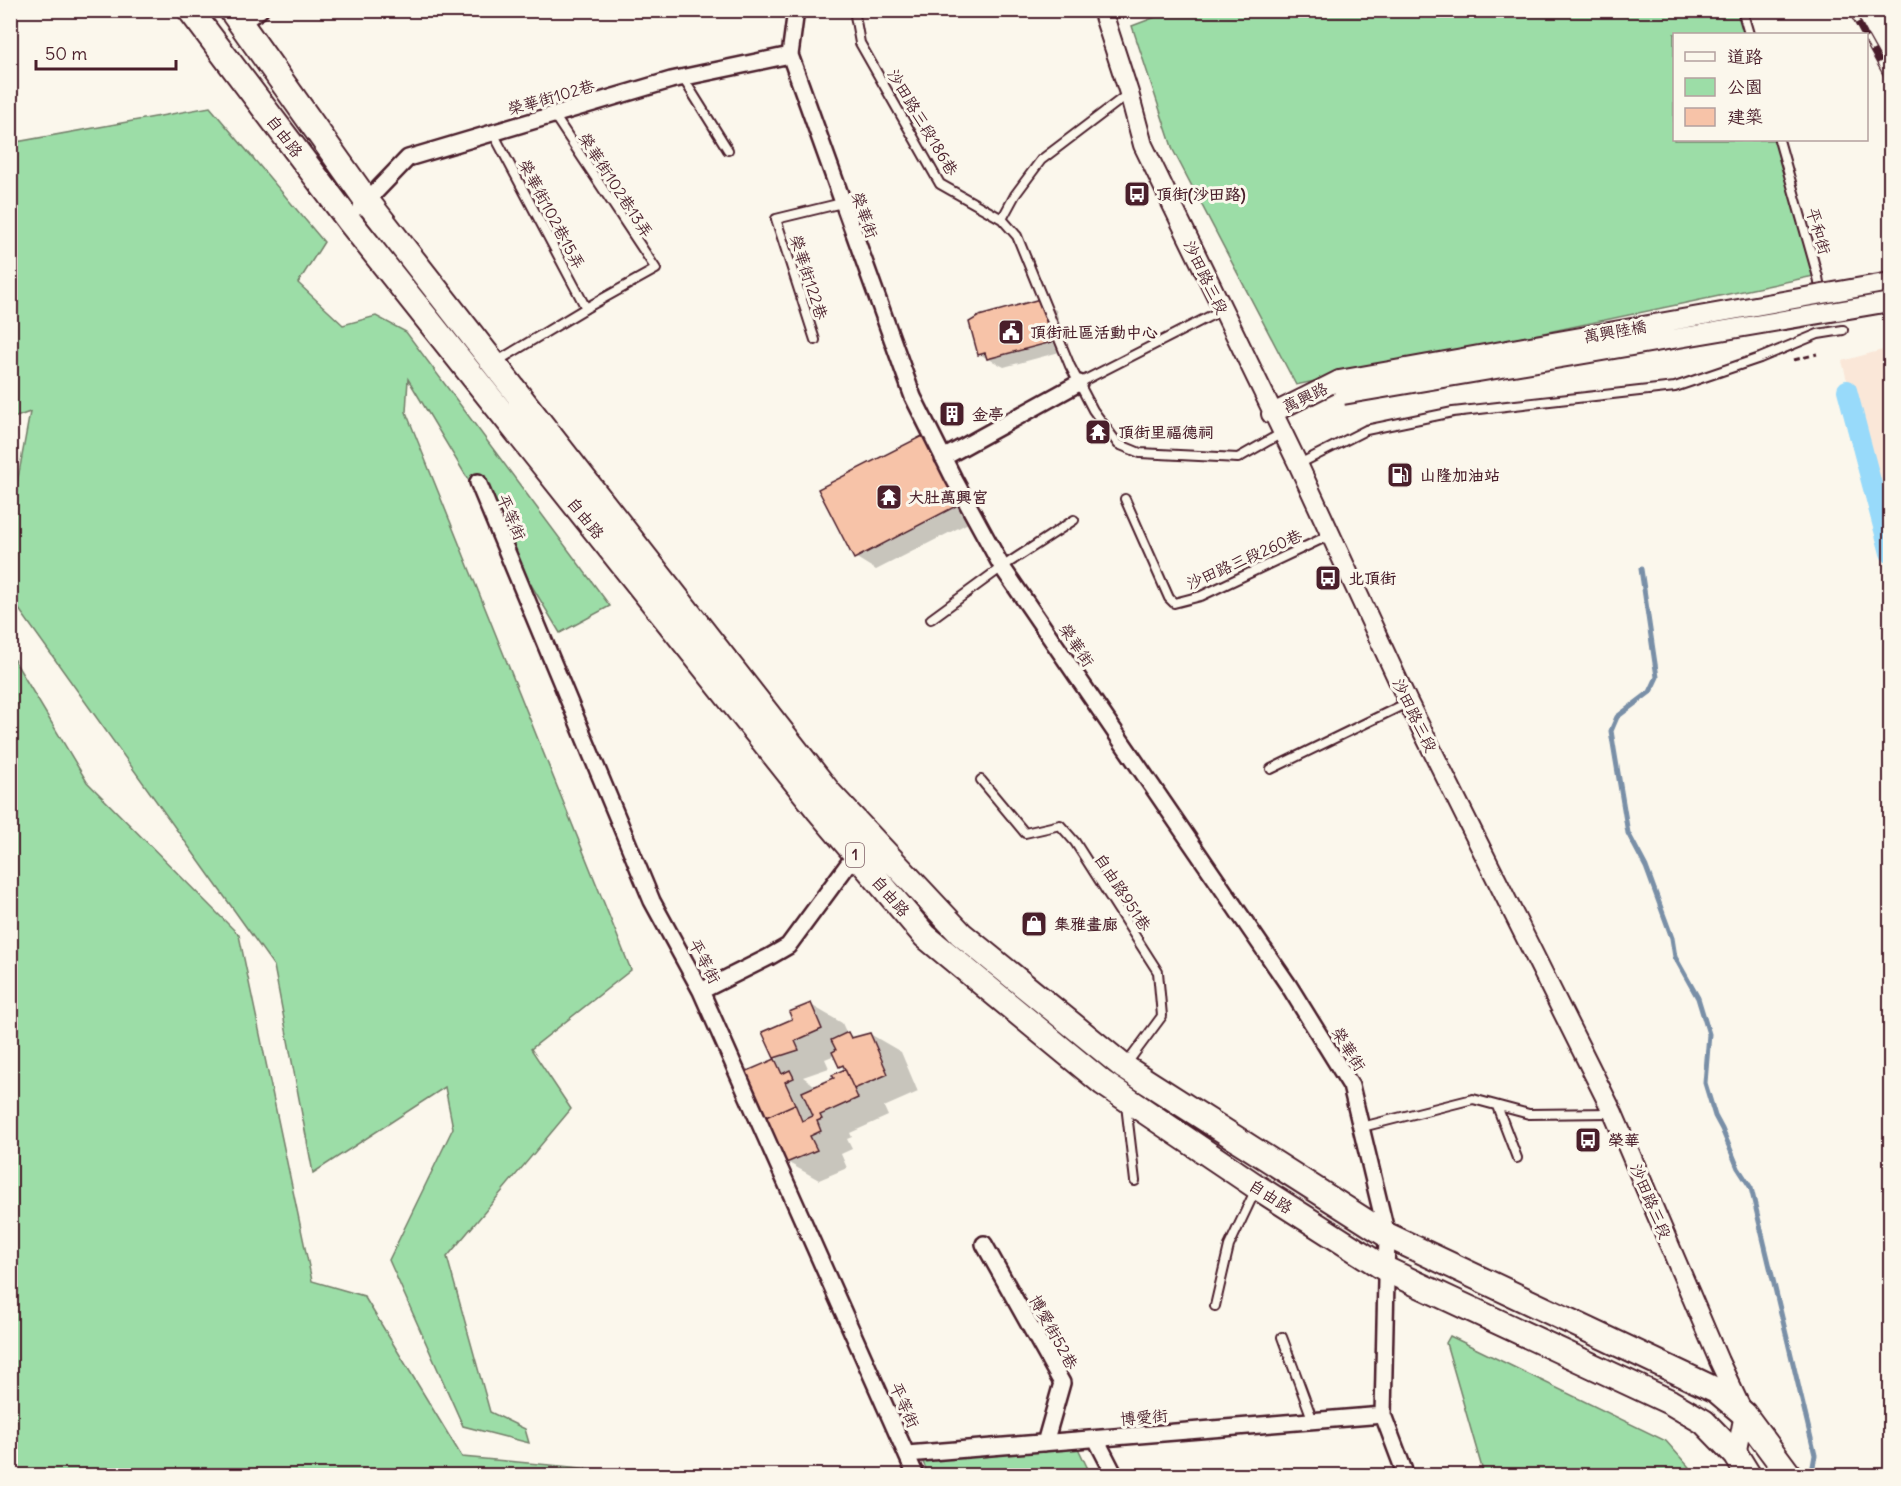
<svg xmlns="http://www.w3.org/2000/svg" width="1901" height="1486" viewBox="0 0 1901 1486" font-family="Delius,'LXGW WenKai TC',sans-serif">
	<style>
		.built { fill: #fae7d8 }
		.green { fill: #9cdda7; stroke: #737e69; stroke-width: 1.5 }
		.shadow { fill: #0003; fill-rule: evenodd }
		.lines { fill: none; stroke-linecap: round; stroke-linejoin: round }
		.stream { stroke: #798fa7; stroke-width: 5 }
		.canal { stroke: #98dafa; stroke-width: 20 }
		.building { fill: #f7c3a8; stroke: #4a1f2b; stroke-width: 1.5 }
		.service-casing { stroke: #4a1f2b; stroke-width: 12 }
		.minor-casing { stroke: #4a1f2b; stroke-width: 20 }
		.tertiary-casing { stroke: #4a1f2b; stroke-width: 22 }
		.primary-casing { stroke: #4a1f2b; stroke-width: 28 }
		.path { stroke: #4a1f2b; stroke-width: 3; stroke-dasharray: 6 4.5; stroke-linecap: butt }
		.service { stroke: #fbf7ec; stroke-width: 8 }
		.minor { stroke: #fbf7ec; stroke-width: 15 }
		.tertiary { stroke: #fbf7ec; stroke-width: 18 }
		.primary { stroke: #fbf7ec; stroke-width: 24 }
		.rail-casing { stroke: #4a1f2b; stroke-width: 7 }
		.rail { stroke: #fbf7ec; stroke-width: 4.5; stroke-dasharray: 14; stroke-linecap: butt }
		.tertiary-bridge-casing { stroke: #4a1f2b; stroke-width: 22; stroke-linecap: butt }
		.tertiary-bridge { stroke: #fbf7ec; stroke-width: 18 }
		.labels { text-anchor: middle; stroke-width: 6; stroke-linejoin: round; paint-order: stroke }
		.shield { fill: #fbf7ec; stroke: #7f6065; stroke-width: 1.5 }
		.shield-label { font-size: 15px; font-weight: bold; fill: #4a1f2b }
		.street-label { font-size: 16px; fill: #4a1f2b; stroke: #fbf7ec }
		.poi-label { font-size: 16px; font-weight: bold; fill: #4a1f2b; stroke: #fbf7ec; text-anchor: start }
	</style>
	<rect width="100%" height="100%" fill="#fbf7ec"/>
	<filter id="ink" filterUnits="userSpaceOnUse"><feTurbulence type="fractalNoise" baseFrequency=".0167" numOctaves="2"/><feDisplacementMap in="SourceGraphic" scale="12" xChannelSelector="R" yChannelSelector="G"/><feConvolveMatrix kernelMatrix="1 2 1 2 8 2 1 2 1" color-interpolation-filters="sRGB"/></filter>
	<g filter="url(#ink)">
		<path class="built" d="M1890 348V546L1842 361Z"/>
		<path class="green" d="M1174 10 1739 11 1746 34H1674V140H1776L1814 276 1296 385 1173 150 1132 26Z
			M210 107 324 242 298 283 343 325 376 316 406 332 610 606 560 633 408 379 406 412 631 970 531 1049 571 1109 447 1257 490 1412 525 1429 529 1443 463 1426 389 1260 453 1128 445 1087 313 1173 274 966 11 598V517L30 412 11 419V143Z
			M11 655 87 782 239 935 312 1281 364 1296 462 1457 658 1475H11Z
			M1450 1336 1666 1441 1696 1475H1484L1446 1343Z
			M1075 1442 1091 1475H929L920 1456Z"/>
		<path class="shadow" d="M1040 301 1056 310 1067 350 1004 367 979 354Z
			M953 410 962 418 959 421 948 417 949 411Z
			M1093 426 1103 427 1109 441 1103 443 1098 440Z
			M924 437 980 517 876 570 855 557Z
			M811 1005 842 1023 847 1034 856 1038 870 1034 901 1052 918 1092 884 1107 888 1116 850 1133 852 1137 847 1139 852 1149 841 1154 847 1168 819 1180 787 1162 747 1073 778 1059 775 1057 794 1020ZM835 1055 840 1066 847 1070 836 1078 817 1087 803 1077 829 1068 825 1059Z"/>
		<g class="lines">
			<path class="stream" d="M1641 569 1657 677 1650 692 1617 717 1611 731 1628 833 1646 867 1672 938 1675 957 1698 998 1709 1034 1705 1083 1715 1116 1722 1129 1738 1168 1751 1188 1815 1455 1812 1472"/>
			<path class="canal" d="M1847 390 1890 553"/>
		</g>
		<path class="building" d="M1040 299 1052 342 987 359 985 353 978 355 969 322 979 316Z
			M946 414a6 6 0 1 1 12 0a6 6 0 1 1-12 0Z
			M1099 422 1105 438 1097 441 1091 425Z
			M924 435 960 504 854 559 818 489Z
			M811 1003 822 1029 795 1041 799 1050 774 1058 762 1032 792 1019 789 1012Z
			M848 1032 851 1038 870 1033 888 1074 854 1089 843 1065 839 1067 832 1052 836 1050 831 1040Z
			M775 1059 782 1074 790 1070 794 1078 785 1082 795 1104 766 1117 745 1072Z
			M845 1069 858 1098 820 1115 822 1119 817 1121 821 1131 810 1136 817 1150 786 1163 766 1117 795 1104 802 1121 813 1116 802 1092 834 1078 832 1075Z"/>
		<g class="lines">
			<g class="service-casing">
				<path id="service" d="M854 10 860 43 940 184 1002 219 1017 236 1070 366 1093 410 1118 444 1140 453 1238 458 1282 433
					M1742 10 1749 34
					M683 78 728 150
					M493 133 586 308
					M1779 140 1818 277 1821 294
					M1002 219 1015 195 1041 160 1128 94
					M815 340 776 219 842 203
					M496 362 586 308 656 269 554 115
					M1079 383 1222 310
					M1299 464 1366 430 1453 412 1675 387 1760 358 1818 334 1843 330
					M1125 499 1169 598 1174 603 1201 596 1330 535
					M931 619 1002 567 1074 520
					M1271 769 1407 703
					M981 780 1025 833 1060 825 1075 842 1158 972 1162 1016 1125 1066
					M1126 1105 1135 1181
					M1497 1106 1517 1158
					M1362 1127 1473 1099 1529 1114 1611 1113
					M1215 1306 1229 1246 1256 1189
					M1282 1337 1313 1421"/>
			</g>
			<g class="minor-casing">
				<path id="minor" d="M796 10 790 55 913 397 954 479 1002 567 1289 986 1351 1086 1387 1235 1383 1415 1406 1476
					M240 23 260 10
					M361 207 408 158 671 80 790 55
					M943 458 1079 383
					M478 482 652 901 701 991 916 1476
					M701 991 769 957 788 946 855 855
					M984 1244 1062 1383 1045 1443
					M1096 1439 1115 1476
					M907 1454 1383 1415"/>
			</g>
			<g class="tertiary-casing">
				<path id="tertiary" d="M1102 10 1129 93 1143 145 1298 464 1408 702 1613 1113 1719 1361 1744 1414 1736 1455
					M1271 414 1339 380"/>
			</g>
			<g class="primary-casing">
				<path id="primary" d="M190 10 350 222 819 811 925 936 1103 1083 1257 1187 1387 1270 1670 1402 1704 1422 1736 1455 1749 1476
					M231 10 367 201 830 794 961 934 1124 1067 1387 1235 1716 1390 1744 1414 1790 1476"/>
			</g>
			<path class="path" d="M1794 360 1817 354"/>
			<use href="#service" class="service"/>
			<use href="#minor" class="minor"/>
			<use href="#tertiary" class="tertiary"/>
			<use href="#primary" class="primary"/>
			<g class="rail-casing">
				<path id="rail" d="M1851 10 1864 34
					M1866 38 1890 81"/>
			</g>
			<use href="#rail" class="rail"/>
			<g class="tertiary-bridge-casing">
				<path id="tertiary-bridge" d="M1339 380 1890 282
					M1343 395 1890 302"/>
			</g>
			<use href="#tertiary-bridge" class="tertiary-bridge"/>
		</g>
	</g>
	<defs>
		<g id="bus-square" transform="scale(1.35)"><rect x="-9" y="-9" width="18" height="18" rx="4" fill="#4a1f2b" stroke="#fbf7ec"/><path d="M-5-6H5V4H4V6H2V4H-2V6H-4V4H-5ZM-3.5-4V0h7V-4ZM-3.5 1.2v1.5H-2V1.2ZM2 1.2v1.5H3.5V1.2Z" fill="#fff"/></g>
		<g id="civic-square" transform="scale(1.35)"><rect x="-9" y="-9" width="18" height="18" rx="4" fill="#4a1f2b" stroke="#fbf7ec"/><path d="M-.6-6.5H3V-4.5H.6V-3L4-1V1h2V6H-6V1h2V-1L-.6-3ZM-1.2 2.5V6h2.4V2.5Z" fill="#fff"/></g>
		<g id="building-square" transform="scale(1.35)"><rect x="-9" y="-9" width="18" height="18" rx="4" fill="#4a1f2b" stroke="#fbf7ec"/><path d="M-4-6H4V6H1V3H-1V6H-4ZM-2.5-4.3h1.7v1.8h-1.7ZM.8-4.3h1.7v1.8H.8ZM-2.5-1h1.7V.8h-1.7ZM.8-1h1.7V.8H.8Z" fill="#fff"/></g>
		<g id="temple-square" transform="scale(1.35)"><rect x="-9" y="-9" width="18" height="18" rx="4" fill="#4a1f2b" stroke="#fbf7ec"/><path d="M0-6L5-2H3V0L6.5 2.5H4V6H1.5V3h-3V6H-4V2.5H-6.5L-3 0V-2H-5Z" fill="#fff"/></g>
		<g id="fuel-square" transform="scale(1.35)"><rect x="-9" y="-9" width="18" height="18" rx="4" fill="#4a1f2b" stroke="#fbf7ec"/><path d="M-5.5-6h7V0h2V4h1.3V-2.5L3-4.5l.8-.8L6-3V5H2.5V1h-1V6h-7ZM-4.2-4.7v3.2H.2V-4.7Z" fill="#fff"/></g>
		<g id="shop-square" transform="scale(1.35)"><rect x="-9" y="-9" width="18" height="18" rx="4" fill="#4a1f2b" stroke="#fbf7ec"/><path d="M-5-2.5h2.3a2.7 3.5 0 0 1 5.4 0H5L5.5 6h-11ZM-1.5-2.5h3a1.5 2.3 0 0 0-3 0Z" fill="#fff"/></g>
	</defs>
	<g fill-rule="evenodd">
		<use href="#bus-square" x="1137" y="194"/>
		<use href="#civic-square" x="1011" y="332"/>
		<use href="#building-square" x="952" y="414"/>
		<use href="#temple-square" x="1098" y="432"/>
		<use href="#fuel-square" x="1400" y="475"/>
		<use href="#temple-square" x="889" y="497"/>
		<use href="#bus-square" x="1328" y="578"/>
		<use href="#shop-square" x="1034" y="924"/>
		<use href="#bus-square" x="1588" y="1140"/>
	</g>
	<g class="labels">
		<rect class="shield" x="846" y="843" width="18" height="24" rx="4.5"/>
		<g class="shield-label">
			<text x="855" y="860">1</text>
		</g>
		<g class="street-label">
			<text transform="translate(551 97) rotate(-16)" y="6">榮華街102巷</text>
			<text transform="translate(923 122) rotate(59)" y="6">沙田路三段186巷</text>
			<text transform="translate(285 136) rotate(53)" y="6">自由路</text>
			<text transform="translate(616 185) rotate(57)" y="6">榮華街102巷13弄</text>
			<text transform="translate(552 214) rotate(62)" y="6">榮華街102巷15弄</text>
			<text transform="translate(865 215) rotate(70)" y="6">榮華街</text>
			<text transform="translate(1819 231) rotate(74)" y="6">平和街</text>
			<text transform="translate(809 277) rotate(72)" y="6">榮華街122巷</text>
			<text transform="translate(1206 277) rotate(64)" y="6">沙田路三段</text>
			<text transform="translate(1615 331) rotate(-10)" y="6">萬興陸橋</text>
			<text transform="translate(1305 397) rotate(-26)" y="6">萬興路</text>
			<text transform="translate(512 517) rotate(67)" y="6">平等街</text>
			<text transform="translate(586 518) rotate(51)" y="6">自由路</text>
			<text transform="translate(1244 559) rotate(-24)" y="6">沙田路三段260巷</text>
			<text transform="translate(1077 645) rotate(56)" y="6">榮華街</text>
			<text transform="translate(1415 715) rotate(64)" y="6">沙田路三段</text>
			<text transform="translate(1123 892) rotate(57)" y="6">自由路951巷</text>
			<text transform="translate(891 896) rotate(49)" y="6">自由路</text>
			<text transform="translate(705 961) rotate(62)" y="6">平等街</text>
			<text transform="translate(1349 1049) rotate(58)" y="6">榮華街</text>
			<text transform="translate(1271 1196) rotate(33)" y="6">自由路</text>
			<text transform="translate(1651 1201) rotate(67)" y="6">沙田路三段</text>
			<text transform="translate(1054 1332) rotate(61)" y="6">博愛街52巷</text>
			<text transform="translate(905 1405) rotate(66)" y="6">平等街</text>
			<text transform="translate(1144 1417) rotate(-5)" y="6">博愛街</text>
		</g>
		<g class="poi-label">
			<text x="1156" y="200">頂街(沙田路)</text>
			<text x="1030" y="338">頂街社區活動中心</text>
			<text x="972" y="420">金亭</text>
			<text x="1118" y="438">頂街里福德祠</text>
			<text x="1420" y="481">山隆加油站</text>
			<text x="908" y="503">大肚萬興宮</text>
			<text x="1348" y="584">北頂街</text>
			<text x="1054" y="930">集雅畫廊</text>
			<text x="1608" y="1146">榮華</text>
		</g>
	</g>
	<rect width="1901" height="1486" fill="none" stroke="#fbf7ec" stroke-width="36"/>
	<rect x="18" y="18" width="1865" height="1450" fill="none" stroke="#4a1f2b" stroke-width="2" filter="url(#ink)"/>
	<rect x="1673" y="33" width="195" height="108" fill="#fbf7ec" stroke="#b4a19f" stroke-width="1.5"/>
	<rect x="1685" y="52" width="30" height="9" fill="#fbf7ec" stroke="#b4a19f" stroke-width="1.5"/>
	<text x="1727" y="63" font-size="18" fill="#4a1f2b">道路</text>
	<rect x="1685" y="78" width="30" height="18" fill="#9cdda7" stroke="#b4a19f" stroke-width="1.5"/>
	<text x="1727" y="93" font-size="18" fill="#4a1f2b">公園</text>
	<rect x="1685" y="108" width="30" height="18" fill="#f7c3a8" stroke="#b4a19f" stroke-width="1.5"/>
	<text x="1727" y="123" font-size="18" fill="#4a1f2b">建築</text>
	<path d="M36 60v9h140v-9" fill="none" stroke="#4a1f2b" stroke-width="3"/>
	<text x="45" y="60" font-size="18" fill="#4a1f2b" stroke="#fbf7ec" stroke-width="4.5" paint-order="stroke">50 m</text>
</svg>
